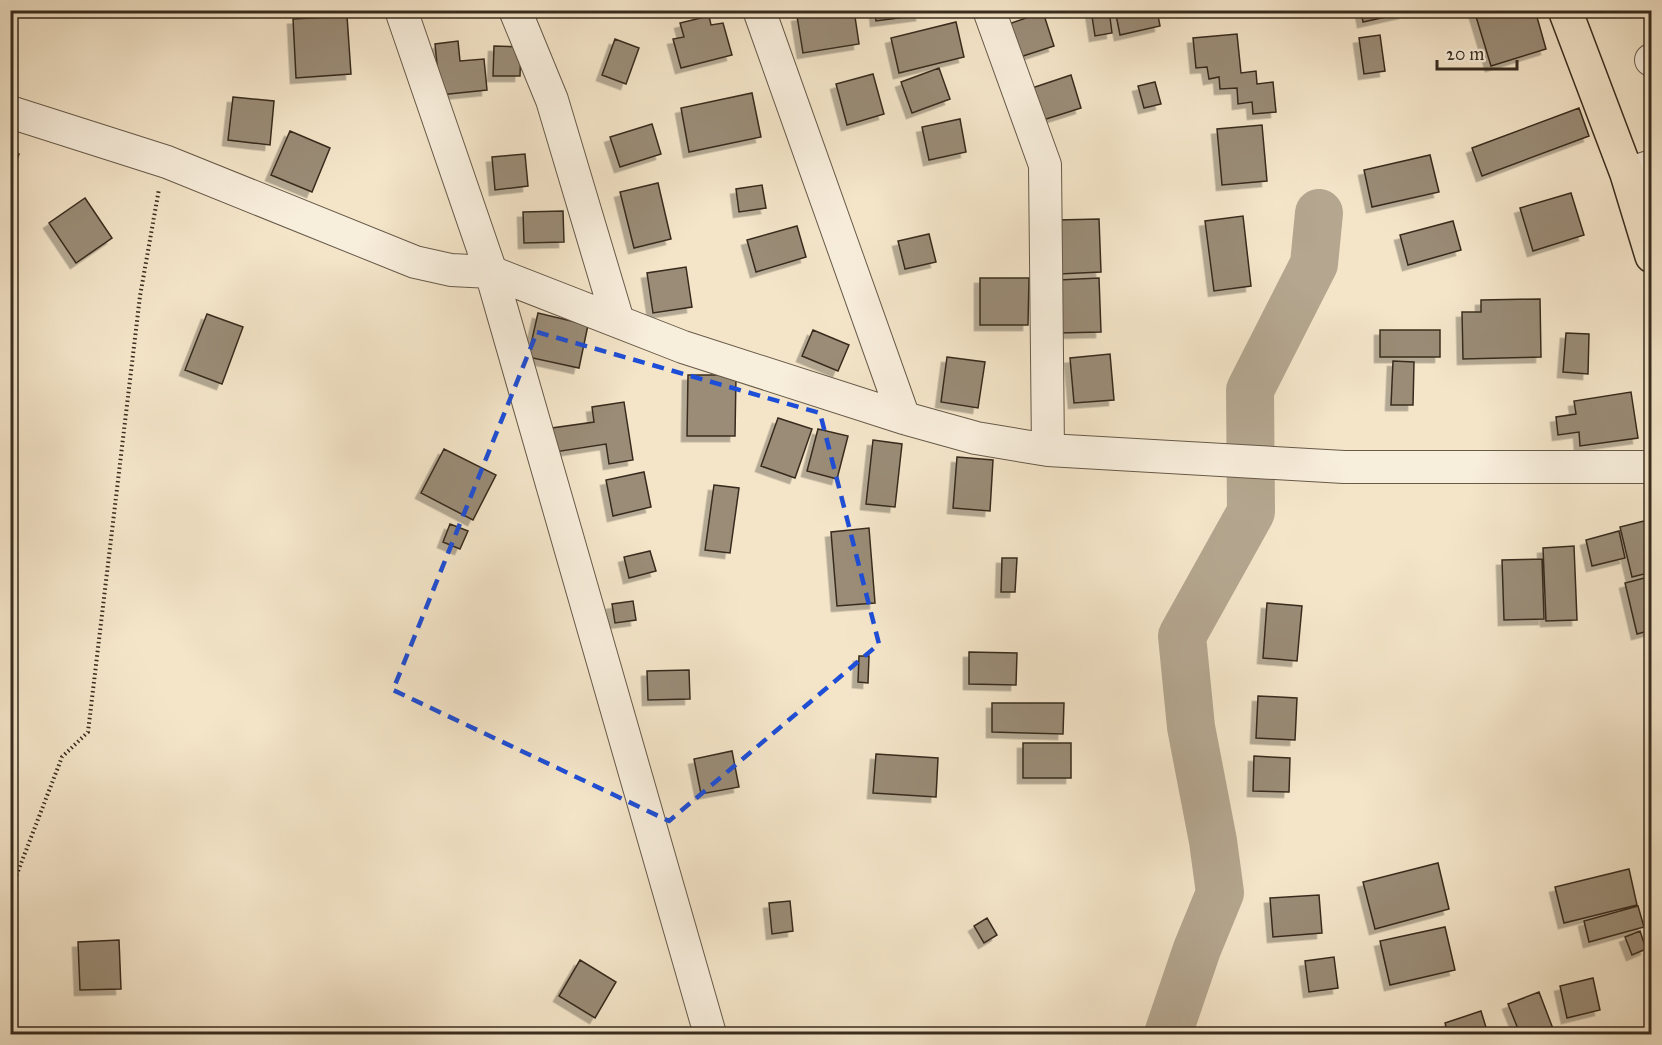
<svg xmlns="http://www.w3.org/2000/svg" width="1662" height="1045" viewBox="0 0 1662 1045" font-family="'IM FELL Great Primer',serif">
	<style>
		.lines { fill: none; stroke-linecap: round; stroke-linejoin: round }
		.river { stroke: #b4a68f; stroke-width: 48 }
		.building { fill: #9a8c77; stroke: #382c1e; stroke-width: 1.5; filter: url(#shadow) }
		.street-casing { stroke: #675a49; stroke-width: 34 }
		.highway-casing { stroke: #382c1e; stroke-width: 36 }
		.path { stroke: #382c1e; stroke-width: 4; stroke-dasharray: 1.5 3; stroke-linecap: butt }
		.street { stroke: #f8eedc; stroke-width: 32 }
		.highway { stroke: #f4e5c9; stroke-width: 33 }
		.marked { fill: none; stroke: #1d4ed8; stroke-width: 4.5; stroke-dasharray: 12 8; stroke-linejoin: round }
	</style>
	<defs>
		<filter id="shadow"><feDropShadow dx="-5.5" dy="5.5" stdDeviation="0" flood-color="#0004"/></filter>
	</defs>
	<rect width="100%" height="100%" fill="#f4e5c9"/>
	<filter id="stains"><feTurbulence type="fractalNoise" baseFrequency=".00333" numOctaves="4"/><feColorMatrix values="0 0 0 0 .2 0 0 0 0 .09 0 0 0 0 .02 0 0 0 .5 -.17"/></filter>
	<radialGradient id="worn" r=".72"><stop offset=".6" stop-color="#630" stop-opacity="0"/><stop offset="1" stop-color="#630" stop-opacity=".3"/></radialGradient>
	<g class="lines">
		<path class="river" d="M1168 1034 1197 949 1220 893 1213 841 1191 727 1182 636 1251 512 1250 390 1314 264 1319 213"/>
	</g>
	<path class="building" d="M833 10H854L859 44 803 53 797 16Z
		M875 10H920L921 15 876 21Z
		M1091 10H1109L1112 33 1095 36Z
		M1115 10H1157L1160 26 1120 35Z
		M1361 10H1403L1404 13 1363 22Z
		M1474 10H1535L1546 49 1491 66Z
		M1043 12 1054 46 1017 58 1006 25Z
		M347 16 351 74 296 78 293 19Z
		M709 16 711 25 723 23 732 55 681 68 673 39 684 37 680 23Z
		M956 22 964 57 899 73 891 38Z
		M1237 34 1241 73 1256 71 1257 84 1273 82 1276 112 1253 114 1252 102 1238 104 1237 88 1220 89 1219 77 1209 79 1207 67 1196 68 1193 38Z
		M1380 35 1385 71 1364 74 1359 38Z
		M615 39 639 48 626 84 602 75Z
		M458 41 460 61 484 59 487 90 440 95 435 44Z
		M494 46 521 47 520 76H493Z
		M939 68 950 99 912 113 901 82Z
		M873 74 884 114 847 125 836 84Z
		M1071 75 1081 108 1043 120 1032 88Z
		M1155 82 1161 104 1144 108 1138 86Z
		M752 93 761 137 689 152 681 108Z
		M233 97 274 101 270 145 228 140Z
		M1579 108 1589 136 1482 176 1472 148Z
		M960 119 966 152 929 160 922 127Z
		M652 124 661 154 620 167 610 137Z
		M1262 125 1267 181 1222 185 1217 129Z
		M290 131 330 148 312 192 271 175Z
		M10 151 19 154 10 180Z
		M525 154 528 186 495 190 492 157Z
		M1430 155 1439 192 1372 207 1364 170Z
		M658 183 671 239 634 248 620 192Z
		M762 185 766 208 739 212 736 189Z
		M1571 193 1584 235 1533 251 1520 208Z
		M85 198 112 238 76 263 49 223Z
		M563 211 564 242 524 243 523 212Z
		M1243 216 1251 286 1214 291 1205 221Z
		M1099 219 1101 272 1059 274 1057 220Z
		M1453 221 1461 250 1408 265 1400 235Z
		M797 226 806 257 756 272 747 240Z
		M929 234 936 262 905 269 898 241Z
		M686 267 692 307 653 313 647 273Z
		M980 278H1029L1028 325H980Z
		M1099 278 1101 332 1059 333 1058 280Z
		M1540 299 1541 357 1463 359 1462 312H1481V300Z
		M538 313 588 325 579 368 528 357Z
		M207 314 243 327 222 384 185 370Z
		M813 330 849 345 838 371 802 356Z
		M1380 330H1440V357H1380Z
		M1566 333 1589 334 1588 374 1563 372Z
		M1110 354 1114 400 1074 403 1070 358Z
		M947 357 985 362 978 408 941 402Z
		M1393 361 1414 362 1413 405H1391Z
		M688 375H736L735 436H687Z
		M1631 392 1638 438 1580 446 1579 432 1558 435 1556 417 1576 414 1574 401Z
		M624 402 633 460 609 464 606 444 555 452 552 428 594 422 592 407Z
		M778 418 812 429 795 478 761 466Z
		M818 429 848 436 837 479 807 471Z
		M873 440 902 444 895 507 866 504Z
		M444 449 496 475 473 520 421 493Z
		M957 457 993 460 990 511 953 508Z
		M644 472 651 507 613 516 606 480Z
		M714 485 739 488 730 553 705 550Z
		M1652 519V572L1632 577 1620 527Z
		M450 524 468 531 460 549 443 542Z
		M869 528 875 603 837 606 831 532Z
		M1619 531 1625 558 1592 566 1586 540Z
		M1574 546 1577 620 1546 621 1543 548Z
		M650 551 656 571 629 578 624 557Z
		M1002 558H1017L1015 592H1001Z
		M1542 559 1544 619 1504 620 1502 560Z
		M1652 576V630L1637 634 1625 583Z
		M633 601 636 620 615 623 612 604Z
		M1267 603 1302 606 1297 661 1263 658Z
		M969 652 1017 653 1016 685 969 684Z
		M859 656H869L868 683 858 682Z
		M689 670 690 699 648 700 647 671Z
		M1258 696 1297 698 1295 740 1256 738Z
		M992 703H1064L1063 734 992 732Z
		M1023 743H1071V778H1023Z
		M732 751 739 787 701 794 694 759Z
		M876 754 938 758 936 797 873 793Z
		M1254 756 1290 758 1289 792 1253 791Z
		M1438 863 1449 909 1375 929 1363 882Z
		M1629 869 1637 905 1564 923 1555 887Z
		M1319 895 1322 933 1273 937 1270 898Z
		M790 901 793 931 772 934 769 903Z
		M1638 906 1644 927 1589 942 1584 921Z
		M987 918 997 935 984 943 974 926Z
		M1445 927 1455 970 1390 985 1380 941Z
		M1640 931 1646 949 1632 955 1625 937Z
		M119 940 121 989 80 990 78 942Z
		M1334 957 1338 988 1309 992 1305 961Z
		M580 960 616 982 595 1018 559 996Z
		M1593 978 1600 1010 1567 1018 1560 986Z
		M1539 992 1555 1034H1520L1508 1004Z
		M1481 1011 1488 1034H1448L1445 1023Z"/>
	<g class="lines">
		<g class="street-casing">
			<path id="street" d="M401 10 491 272 710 1034
				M515 10 552 100 618 321
				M759 10 904 418
				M989 10 1045 165 1048 450
				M1651 60H1652
				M10 112 167 162 415 262 451 270 491 272 683 347 904 418 976 438 1048 450 1344 467H1652
				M1627 174 1652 166"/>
		</g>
		<g class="highway-casing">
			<path id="highway" d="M1565 10 1627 174 1652 256"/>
		</g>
		<path class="path" d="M10 892 62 757 88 732 140 296 159 189"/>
		<use href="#street" class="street"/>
		<use href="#highway" class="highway"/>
	</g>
	<path class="marked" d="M537 332 820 413 879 644 669 821 393 690Z"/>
	<rect width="1662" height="1045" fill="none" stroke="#f4e5c9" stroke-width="36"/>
	<rect x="12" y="12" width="1638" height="1021" fill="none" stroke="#382c1e" stroke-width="3"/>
	<rect x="18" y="18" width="1626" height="1009" fill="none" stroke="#382c1e" stroke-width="1.5"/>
	<path d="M1437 60v9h80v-9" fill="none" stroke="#382c1e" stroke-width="3"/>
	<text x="1446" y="60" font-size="18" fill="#382c1e" stroke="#f8eedc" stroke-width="4.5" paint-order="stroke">20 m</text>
	<rect width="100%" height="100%" filter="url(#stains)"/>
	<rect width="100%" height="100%" fill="url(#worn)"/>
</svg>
